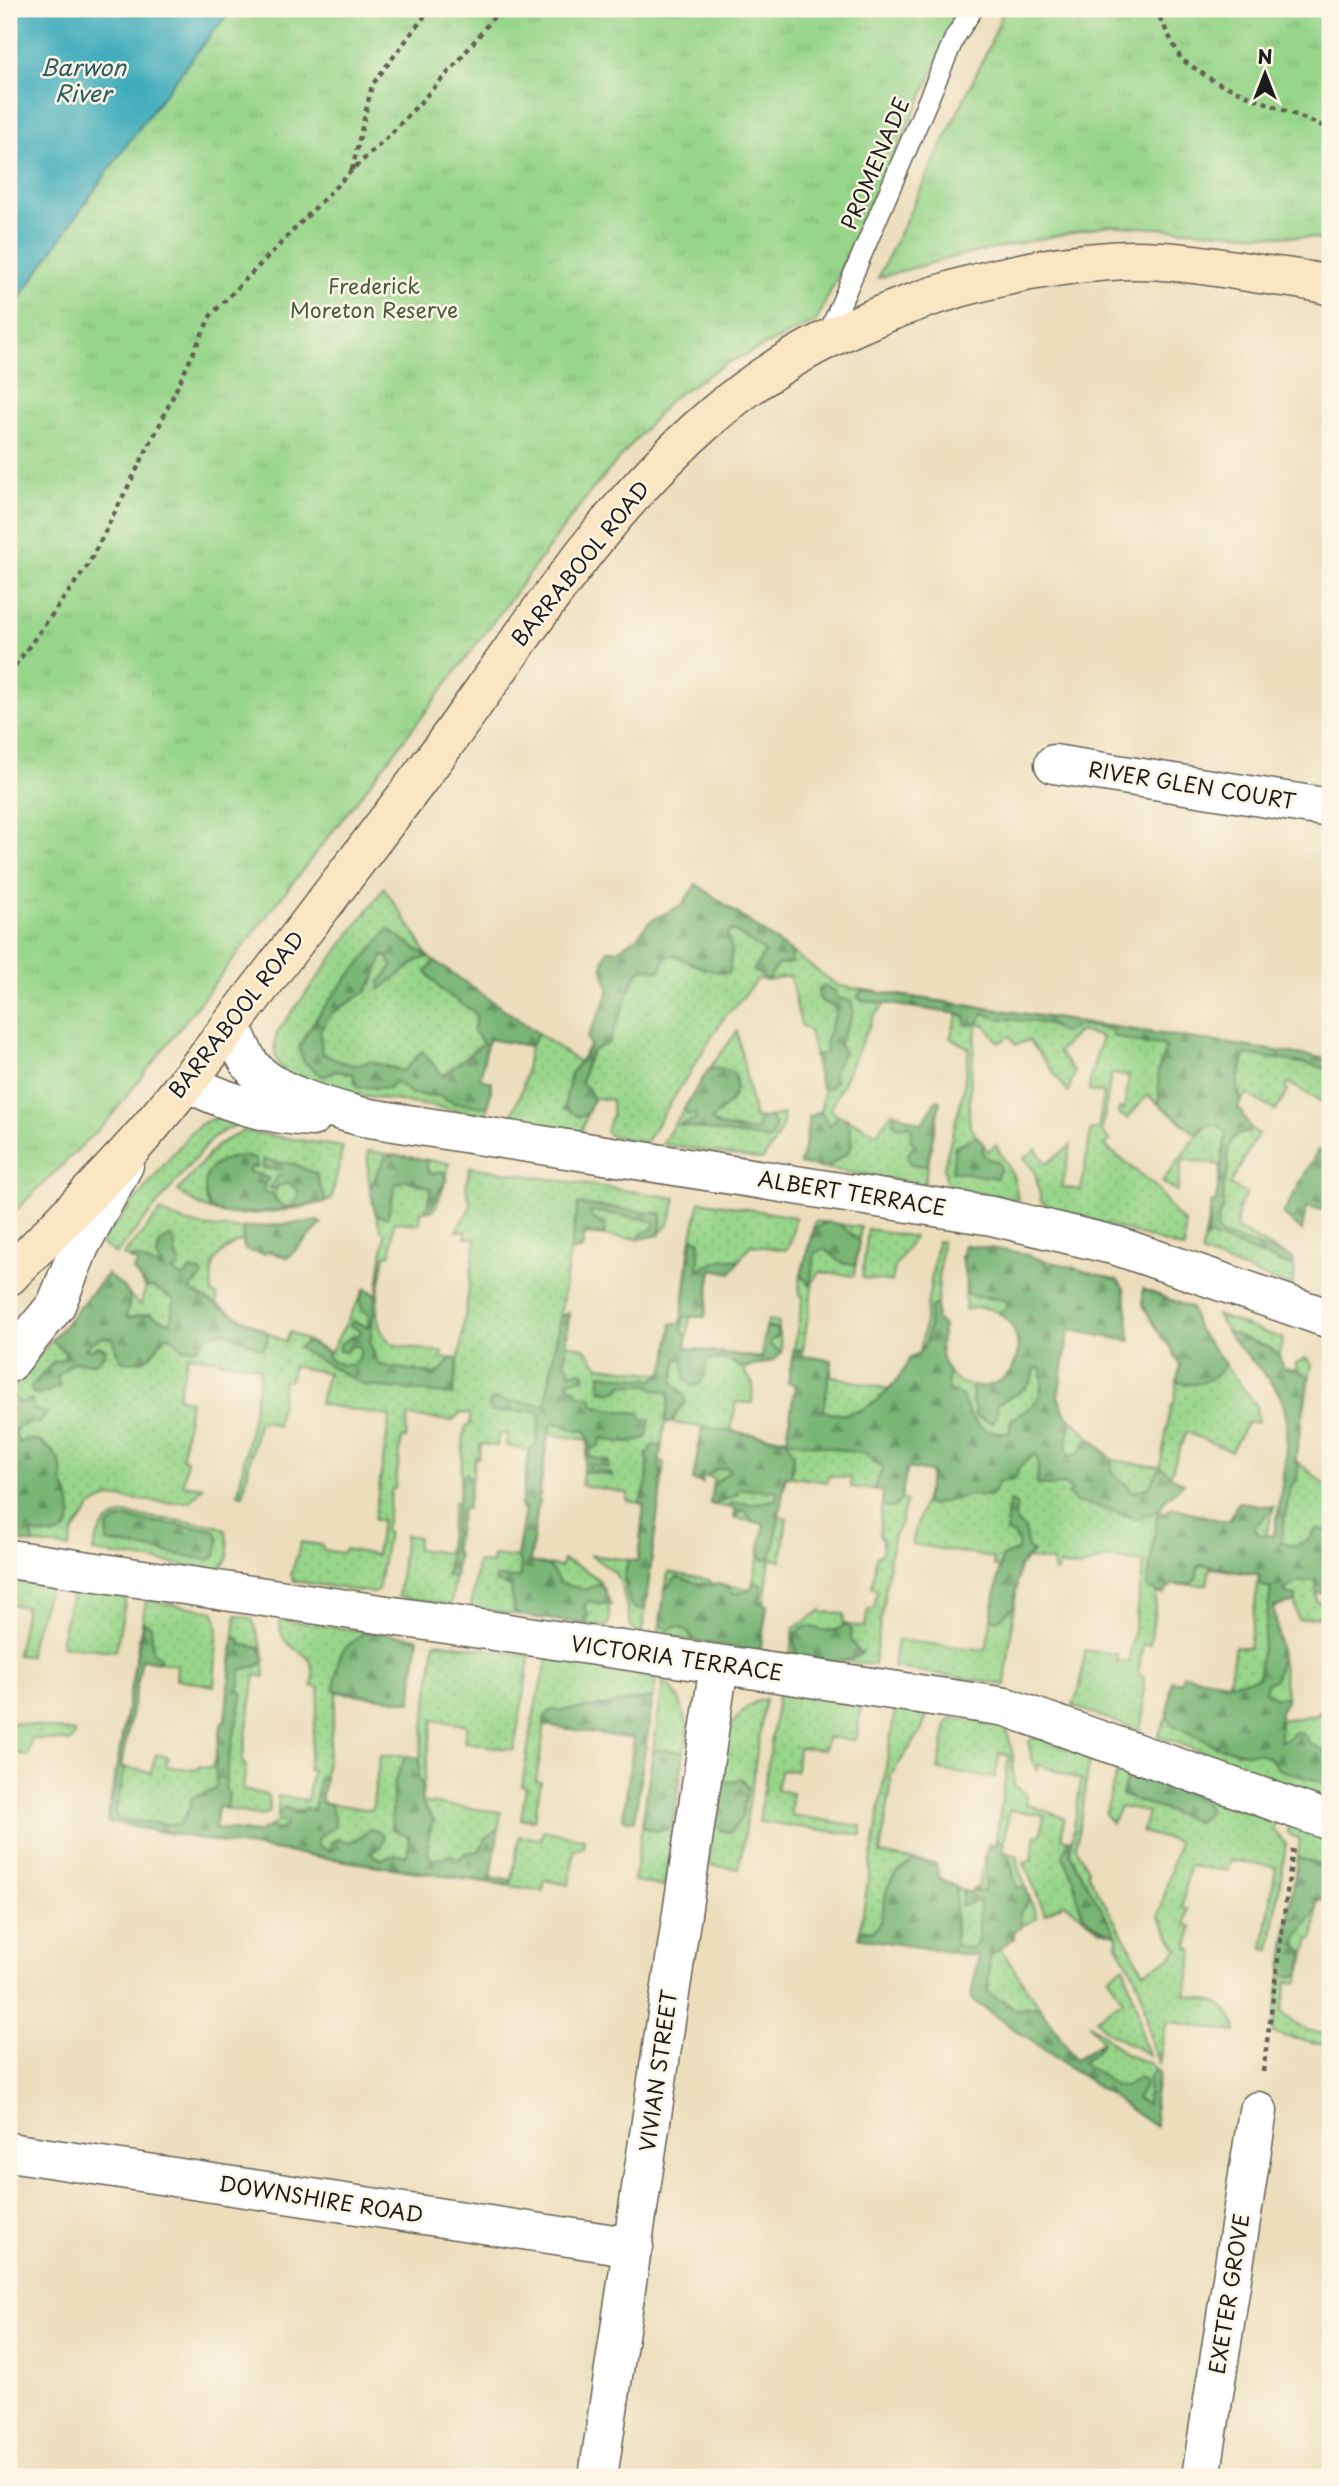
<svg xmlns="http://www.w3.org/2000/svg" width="1339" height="2486" viewBox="0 0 1339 2486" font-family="'Playpen Sans',sans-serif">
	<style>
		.grass { fill: url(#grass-dots); stroke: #5a7853; stroke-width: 2 }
		.forest { fill: url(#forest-firs); stroke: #4a6949; stroke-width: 2 }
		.park { fill: url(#park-tufts); stroke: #5a7853; stroke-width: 2 }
		.water { fill: #3dabbb; stroke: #2c646c; stroke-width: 2 }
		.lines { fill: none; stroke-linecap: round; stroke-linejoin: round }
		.lane-casing { stroke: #656054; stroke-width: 22 }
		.street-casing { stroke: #656054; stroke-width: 41 }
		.secondary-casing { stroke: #656054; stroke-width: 41 }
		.path { stroke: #656054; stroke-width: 4.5; stroke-dasharray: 5 5; stroke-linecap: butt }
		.lane { stroke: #fff; stroke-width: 19 }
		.street { stroke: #fff; stroke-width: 38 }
		.secondary { stroke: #fbe6c3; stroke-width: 38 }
		.labels { text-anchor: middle; stroke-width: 5; stroke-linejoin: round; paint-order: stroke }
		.street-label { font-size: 21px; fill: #1c1c1c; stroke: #fcf5e5 }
		.park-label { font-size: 21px; fill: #475d42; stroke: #fcf5e5 }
		.water-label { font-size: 23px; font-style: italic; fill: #2b5c64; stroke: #fcf5e5 }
	</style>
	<defs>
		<pattern id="grass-dots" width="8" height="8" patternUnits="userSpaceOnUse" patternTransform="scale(1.75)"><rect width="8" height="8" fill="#97d58a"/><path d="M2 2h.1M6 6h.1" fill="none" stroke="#82b676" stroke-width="1.8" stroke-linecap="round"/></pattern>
		<pattern id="forest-firs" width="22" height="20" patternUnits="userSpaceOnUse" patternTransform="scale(1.75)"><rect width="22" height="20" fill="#79b676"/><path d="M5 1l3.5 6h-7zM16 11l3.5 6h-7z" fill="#629360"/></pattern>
		<pattern id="park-tufts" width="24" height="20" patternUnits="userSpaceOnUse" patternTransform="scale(1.75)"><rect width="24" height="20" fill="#97d58a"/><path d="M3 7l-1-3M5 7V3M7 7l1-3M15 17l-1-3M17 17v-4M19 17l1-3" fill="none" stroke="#82b676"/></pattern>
	</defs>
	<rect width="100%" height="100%" fill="#fcf5e5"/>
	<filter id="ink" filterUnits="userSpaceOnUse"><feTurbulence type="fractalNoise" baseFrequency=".0143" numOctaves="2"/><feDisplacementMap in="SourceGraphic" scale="14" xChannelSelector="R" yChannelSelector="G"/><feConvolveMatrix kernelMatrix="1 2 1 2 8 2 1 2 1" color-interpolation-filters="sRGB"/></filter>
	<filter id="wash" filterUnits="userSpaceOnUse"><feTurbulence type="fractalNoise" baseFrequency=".00686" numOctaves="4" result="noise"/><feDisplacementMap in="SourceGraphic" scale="28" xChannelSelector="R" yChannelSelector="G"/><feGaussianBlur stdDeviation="1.57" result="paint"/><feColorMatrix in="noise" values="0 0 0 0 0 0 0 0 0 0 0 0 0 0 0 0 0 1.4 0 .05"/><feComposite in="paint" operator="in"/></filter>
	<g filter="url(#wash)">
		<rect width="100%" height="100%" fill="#ecdebb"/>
		<path class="grass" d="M696 884 839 986 1330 1059V1106L1288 1083 1285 1088 1288 1090 1276 1111 1246 1094 1238 1107 1250 1127 1258 1134 1230 1185 1247 1194 1239 1206 1236 1228 1292 1259 1295 1275 1291 1287 1203 1254 1202 1250 1212 1202H1216L1221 1165 1183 1159 1177 1192 1162 1182 1197 1135 1147 1095 1127 1119 1118 1113 1119 1108 1124 1109 1129 1076 1111 1074 1102 1132 1110 1141 1105 1146 1156 1187 1175 1214 1185 1223 1184 1249 1046 1205 1041 1201 1035 1172 1024 1158 1036 1149 1046 1164 1071 1145 1062 1187 1081 1190 1091 1129 1098 1130 1104 1093 1089 1091 1090 1077 1102 1037 1079 1031 1058 1052 1075 1072 1068 1092 1029 1040 1016 1045 1010 1036 999 1043 985 1025 977 1024 971 1074 969 1116 970 1127 988 1151 996 1145 1014 1178 1018 1200 947 1188 944 1166 963 1093 969 1048 950 1038 958 1013 886 1003 873 1017 830 1111 877 1133 892 1112 922 1124 937 1099 940 1101 924 1185 800 1164 806 1141 809 1117 821 1111 824 1089 821 1086 809 1030 801 1025 790 976 768 980 758 979 733 1009 727 1013 646 1142 609 1135 606 1131 612 1114V1100L593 1098 581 1132 510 1119 523 1087 530 1046 488 1039 480 1079 492 1082 486 1115 306 1086C281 1072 268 1062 278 1031L384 888 412 929 428 957 579 1062Z
			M737 1032 755 1119 784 1114C783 1133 773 1145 762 1160L662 1144 708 1070Z
			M229 1116 242 1117 236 1125 213 1137 116 1254 100 1243 191 1132C203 1121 212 1118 229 1116Z
			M243 1131 343 1147 331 1200C303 1209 257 1216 227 1214 210 1213 192 1202 178 1191L217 1145Z
			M368 1151 449 1163 446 1181 434 1211H421L420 1224 394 1222 391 1254 385 1255C382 1281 365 1328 394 1344 401 1348 433 1350 443 1352L440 1358 459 1359 476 1238H465L466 1231H456L471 1206 466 1187 470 1167 676 1198C674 1206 672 1217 668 1224 655 1248 608 1235 585 1234L582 1249 570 1252 560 1315 569 1313 565 1344 584 1348 599 1366 662 1374 667 1361 672 1323H681L690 1244 700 1201 795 1217 791 1241 786 1250 750 1245 731 1273 712 1269 705 1317 690 1316 686 1348 761 1358 768 1320 779 1322C778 1331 779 1335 781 1344 786 1363 756 1365 743 1368L753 1385 752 1403 736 1402 731 1431 787 1439 795 1384 788 1383 803 1296 799 1295 800 1280 815 1221 861 1227 854 1276 819 1272 813 1281 802 1356 832 1360 831 1376 888 1389 903 1376 909 1359 920 1354 937 1241H942L936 1319 944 1327C938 1343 938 1359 949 1373 955 1381 967 1386 977 1387 1037 1390 1028 1292 965 1310L966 1277 961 1258 964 1245 1029 1256 1118 1280 1124 1289 1131 1341 1069 1330 1058 1397 1065 1413 1113 1460 1160 1467 1171 1407 1174 1403 1180 1365 1171 1347 1163 1339 1143 1305V1289L1191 1308 1197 1328 1256 1405 1258 1422 1247 1423 1231 1451 1186 1432 1170 1476 1184 1483 1166 1499 1159 1510 1165 1513 1172 1507 1221 1521 1230 1520 1238 1502 1274 1507 1266 1535 1273 1536 1276 1527C1280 1494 1296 1418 1278 1392 1260 1364 1233 1344 1217 1315L1283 1339 1279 1355 1283 1368 1296 1370V1363L1306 1358 1312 1364 1295 1460 1330 1488V1596L1317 1592 1316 1601 1330 1605V1615L1298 1620 1295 1602 1274 1607 1287 1701 1280 1710V1720L1318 1715 1320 1710 1330 1709V1799L1158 1736 1167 1716 1172 1681 1181 1683 1183 1675 1229 1682 1235 1646 1249 1648 1259 1575 1210 1568 1207 1585H1172L1163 1594 1157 1593 1150 1645 1143 1644 1138 1676 1144 1677V1708L1140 1731 1073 1706 1080 1687 1085 1650 1117 1654V1661H1129L1144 1563 1107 1558 1079 1568 1059 1565 1058 1572H1054L1053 1562 1027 1558 1019 1566 1005 1685 893 1667 897 1640 986 1650 1000 1568 994 1566 993 1558 912 1544C917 1519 928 1497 931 1472L907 1468 901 1499 906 1501 901 1523 893 1538 874 1665 790 1654 794 1628 822 1610 825 1614 828 1612 844 1614 843 1624 865 1627 868 1609H874L877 1589 872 1588 876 1557 882 1553 883 1539 879 1535 883 1491 851 1487V1478L828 1476 827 1482 786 1476 779 1516 787 1518 781 1561 770 1559 764 1603 767 1605 760 1652 658 1635 668 1572 710 1580V1583L751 1589 753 1582 765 1524 734 1518 736 1509 710 1504 714 1478 701 1476 703 1483 693 1480 702 1427 665 1422 659 1461 664 1463 642 1632 634 1630 631 1626 621 1583 614 1572 590 1555 638 1561 644 1504 627 1501 628 1493 581 1485 589 1440 548 1434 530 1562 561 1567 563 1560C598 1573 612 1585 609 1624L606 1627 471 1608 477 1562 492 1564 493 1555 517 1558 525 1509 521 1508 529 1450 506 1446 507 1434H499L497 1446 481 1444 478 1458 475 1457 467 1509H462L454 1552 458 1553 451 1605 398 1597 405 1535 418 1537 417 1549 447 1553 454 1502 458 1503C462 1477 461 1454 465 1428L470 1424V1414L460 1413 452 1421 408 1416 406 1438H402L395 1489H392L385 1532 388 1533 378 1591 374 1593 294 1581 291 1575 301 1542 322 1545 324 1550 342 1553 345 1549 376 1555 382 1520H374L390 1416 319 1404 328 1373 293 1366 290 1380H284L277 1426 266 1421 258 1422 243 1495 238 1494 260 1374 259 1367 188 1355 178 1397 190 1401 182 1458 187 1460 183 1484 203 1487 191 1501 170 1503 109 1497 91 1507 73 1533 69 1548 9 1540V1392L107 1274 140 1305 146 1287 133 1270 138 1263 123 1255 161 1211C206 1239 267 1226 317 1221L322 1224 287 1258 269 1251 264 1254 245 1250 242 1240C214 1254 209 1263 212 1294L217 1295 218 1306 286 1342 290 1332 330 1353 365 1288 377 1294 385 1233 381 1231C372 1204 366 1178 368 1151Z
			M868 1229 914 1237 895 1267 892 1282 862 1278Z
			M125 1514 215 1525 225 1530C229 1545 231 1559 219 1570L93 1552C97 1532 104 1519 125 1514Z
			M9 1580 50 1586 30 1646 29 1656 17 1655 26 1607 9 1604Z
			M75 1590 126 1597 116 1651 62 1646 61 1639 72 1593Z
			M146 1600 214 1611 218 1626 214 1686 176 1679 177 1665 142 1659 121 1767 151 1772 156 1754 168 1757 166 1766 196 1770 200 1766 211 1768 215 1759 222 1722 225 1721 236 1615 252 1618 263 1651 265 1677 255 1675 242 1763 246 1765 243 1790 268 1795 270 1812 261 1816 218 1807 215 1828 257 1833 278 1822V1796L307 1800 312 1771 308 1770 320 1688 312 1686C322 1641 278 1660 280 1620L418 1638 411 1702 337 1692 321 1802 372 1810 380 1756 400 1755 420 1758 435 1642 530 1656 514 1750 464 1742 467 1725 433 1720 421 1802 501 1812 491 1877 512 1880 519 1836 541 1839 543 1830 584 1839 583 1848 574 1850 569 1885 544 1880 543 1891 213 1841 107 1822Z
			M548 1659 641 1671 656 1679 634 1821 623 1819 634 1739 545 1725 536 1781 541 1782 534 1820 521 1819 526 1787 522 1786C529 1743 534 1700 548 1659Z
			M663 1683 670 1686 679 1699 688 1727 664 1887 634 1881Z
			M789 1695 861 1704 857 1737 852 1740 827 1738 824 1750 798 1748 796 1771 780 1770 777 1790 792 1793 791 1815 861 1826 862 1835 759 1822 778 1696Z
			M765 1699 739 1869 708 1865 727 1734C737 1717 745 1703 765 1699Z
			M895 1710 928 1714 920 1733 889 1778 892 1781 880 1854 936 1864 938 1877 967 1893 978 1887 988 1844 995 1845 1009 1756 1000 1753 995 1778 938 1770 947 1724 951 1718 1006 1726 1013 1756 1014 1785 1026 1794 1025 1803 1064 1818 1062 1838 1072 1840 1081 1780 1039 1765 1037 1771 1031 1758 1029 1741 1035 1737 1090 1757 1076 1848 1089 1871 1087 1872 1144 1972 1172 1957 1171 1955 1178 1950 1159 1916 1178 1842 1142 1832 1148 1812 1120 1807 1112 1823 1105 1815 1116 1775 1122 1765 1275 1821 1273 1830 1286 1844 1270 1950 1263 1949 1276 1867 1230 1860 1228 1871 1189 1866 1182 1908 1188 1909 1186 1925 1192 1926 1188 1948 1194 1950 1186 1995C1211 1999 1233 2003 1236 2032L1171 2022 1166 2024 1159 2063C1148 2043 1149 2025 1144 2004 1140 1981 1127 1962 1116 1943L1118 1938 1116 1934 1100 1930 1065 1903 1045 1914 1024 1863 1031 1861 1036 1834H1041L1044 1815 1009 1810 1003 1852 1017 1855 1019 1869 1037 1918 1013 1931 1014 1938 1000 1948 1075 2060 1102 2042 1089 2023 1126 2055 1150 2063 1159 2073 1154 2100 1156 2127 971 1999 978 1956 859 1938Z
			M12 1722 74 1732 75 1735 70 1742 32 1738 28 1756 9 1751Z
			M1288 1825 1330 1840V1900H1318L1314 1938 1310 1939 1297 1983 1287 1982 1282 2011C1293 2027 1311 2033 1330 2034V2046L1273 2034 1300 1839 1287 1833Z
			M1124 1966 1139 2016 1143 2043 1149 2055 1106 2031 1096 2018 1123 2000 1108 1977Z"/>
		<path class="forest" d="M696 884 792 953 791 963 777 965 768 980 753 971 765 952 732 930 727 934 732 951 729 973C710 973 690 963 674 955L667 957 659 971 649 969 639 971 634 979 609 1043 592 1051 586 1064 581 1083 589 1089 593 1098 588 1113 580 1117 564 1108 571 1074 590 1046 587 1038C592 1027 607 1002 608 992 610 976 595 974 608 950H617L637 937 650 921 682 905Z
			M388 929 428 957 417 961 380 990 379 983 388 973 392 966 388 957 383 956 374 980 366 992 332 1013 320 1031 322 1054C337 1059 353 1071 369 1061L404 1071 422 1051 443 1076 483 1043 473 1029 477 1018 474 1012 441 990 426 972 435 961 538 1033 531 1046 488 1039 480 1079 492 1082 488 1107 454 1103 439 1096 412 1094 395 1081 389 1088 357 1087 353 1074 334 1071 327 1076H321L303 1061 299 1047C322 1002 358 969 388 929Z
			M825 986 836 992 838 998 851 1001C858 1017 842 1030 839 1045L844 1052 833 1072 835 1081 829 1088 824 1089 821 1086 814 1056 826 1053 825 1043 836 1012 834 1007 820 1000 818 990Z
			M862 990 1330 1059V1071L1318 1066 1246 1054C1241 1068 1233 1087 1242 1100L1238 1107 1250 1127 1248 1133 1236 1135 1232 1139 1227 1157 1229 1167 1224 1185 1223 1209 1219 1216 1217 1230 1221 1235 1286 1255 1292 1259 1293 1267 1211 1236 1206 1239 1212 1202H1216L1226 1133 1218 1125H1208L1197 1135 1159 1104 1158 1071 1166 1047 1160 1044 1148 1045 1112 1036 1113 1030C1095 1029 1078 1021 1064 1033L1045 1023 997 1018 984 1013 977 1024 965 1025 966 1017 959 1014 861 1000 858 996Z
			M721 1068 734 1073C742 1094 726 1108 711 1120L719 1126 753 1132 757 1129 759 1119 769 1117 775 1123V1131L770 1140 678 1125 696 1119 695 1114 688 1115 684 1109 708 1070Z
			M937 1099 940 1101 927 1166 910 1164 908 1155 914 1145 910 1139 912 1128 908 1125 899 1127 892 1122 895 1113 922 1124Z
			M821 1112 830 1126 838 1115 848 1120C856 1157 852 1148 825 1169L800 1164 806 1141 809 1117Z
			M977 1136 984 1145 982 1153 989 1160H996L1001 1168 996 1178 952 1171 955 1146Z
			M1330 1137V1216L1327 1215 1328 1211 1306 1207 1302 1231 1283 1214 1318 1150 1322 1152Z
			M397 1155 426 1160 428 1172 433 1174 439 1171 444 1172 446 1181 438 1193 430 1211H426L431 1188 406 1180 396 1184 387 1218 376 1215 370 1188 385 1157Z
			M245 1156 256 1160 257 1167H250L248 1171 268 1178 263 1188 266 1193 275 1194V1198L283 1207 295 1205 299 1192 289 1183 277 1186 276 1190 270 1188 277 1176 282 1175V1170L262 1168 264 1160 294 1164 316 1174 326 1202 262 1212 226 1214 210 1209C197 1176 210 1158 245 1156Z
			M578 1204 662 1214 660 1235 638 1239 642 1233 652 1229 655 1221 592 1211 590 1214 593 1219 606 1225 604 1235 585 1234 582 1249 570 1252Z
			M317 1221 322 1224 287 1258 269 1251 264 1254 245 1250 242 1228Z
			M828 1222 839 1224 859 1241 856 1264H844L824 1249 815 1253 810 1285 801 1275 814 1228Z
			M169 1237 174 1239 176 1258 180 1261 179 1267 172 1271 183 1278 190 1270 201 1272 203 1276 189 1290 267 1332 268 1341 262 1349 225 1331 206 1337 196 1348 184 1349 169 1335C149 1348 158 1365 122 1361L116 1351 114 1339C102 1334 93 1340 85 1349L91 1350 98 1346 106 1349 103 1356 95 1363 73 1362 57 1376 60 1386 43 1394H34L30 1388 54 1361H59L67 1355 52 1340 107 1274C124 1287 136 1293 126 1314L128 1318 149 1314 170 1323 174 1300 155 1288 146 1287 133 1270 138 1263 129 1258C142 1255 149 1267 161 1267L157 1256 160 1243Z
			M692 1237 700 1241 698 1269C712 1265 724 1254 739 1261L731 1273 712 1269 705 1317H684L682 1331 687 1336 686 1348 761 1358 766 1327 778 1329 777 1337 772 1340 770 1345 781 1352 774 1360 743 1368C731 1362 718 1355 706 1362V1373L701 1383 694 1386 685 1380 684 1362 677 1358 673 1382 685 1396V1403L678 1410 672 1423 665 1422 670 1393 655 1390 649 1385H623C616 1392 610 1395 600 1390V1374L653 1380 662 1374 667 1361 672 1323H681Z
			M964 1245C985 1248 1037 1251 1049 1267L1057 1263 1118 1280 1124 1289 1131 1341 1069 1330 1058 1397 1065 1413 1072 1420 1066 1448 1070 1457 1080 1452 1089 1438 1113 1460 1111 1470 1134 1492 1149 1487 1160 1468 1166 1470 1170 1476 1184 1483 1166 1499 1159 1510 1165 1513 1172 1507 1221 1521 1230 1520 1238 1502 1274 1507 1254 1527 1260 1535 1273 1536 1276 1526C1280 1494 1296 1420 1279 1392 1265 1370 1241 1353 1226 1331L1270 1348 1279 1355 1283 1368 1296 1370 1309 1376 1295 1460 1299 1463 1297 1479 1290 1489 1281 1541 1294 1546 1309 1540 1316 1529H1323L1330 1535V1596L1316 1592V1580L1297 1583 1285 1590 1287 1594 1296 1596V1602L1274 1607 1281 1658 1275 1679 1267 1684 1265 1692 1275 1697H1286L1287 1701 1280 1711V1741L1289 1738 1295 1732 1303 1734 1309 1742 1328 1753 1330 1747V1785L1278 1769 1271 1759 1259 1753H1245L1218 1747 1171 1724 1167 1716 1172 1681 1181 1683 1183 1675 1229 1683 1258 1678 1271 1588 1259 1585V1575L1204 1565 1198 1566 1197 1577 1191 1584 1172 1585 1163 1594 1147 1588 1158 1510 1138 1519 1121 1515 1118 1512C1104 1509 1092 1504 1077 1503L1068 1494 1072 1491 1065 1484 1049 1486 1037 1484 1038 1462 1035 1453 1019 1468 1014 1480 998 1482 992 1496 970 1495 931 1505 925 1504 931 1472 907 1468 901 1499 895 1507 887 1508 882 1503 883 1491 874 1489 883 1466 873 1462 866 1454 787 1440 794 1456 791 1476H785L774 1548 770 1559 762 1560 760 1548 764 1524 752 1521 745 1510 740 1511 737 1519 734 1518 736 1509 727 1507 733 1503C740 1503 746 1504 752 1504 761 1504 767 1499 776 1500L777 1491 740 1489 736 1495 713 1505 710 1504 713 1485 730 1471 727 1468 716 1469 707 1477 701 1476 703 1483 693 1480 703 1427 787 1440 795 1384 788 1383 794 1348 800 1350 803 1356 832 1360 823 1411C859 1425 897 1390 909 1359 932 1348 927 1330 931 1307L937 1304 936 1319 944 1327C938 1344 939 1357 949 1373L947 1383 949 1391 961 1395C972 1422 978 1434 1009 1433L1011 1420C1037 1402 1043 1403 1042 1369L1035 1368C1034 1389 1013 1395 997 1404L998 1412 993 1423 976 1417 972 1399 973 1386C1017 1391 1035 1338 999 1313L1006 1307 1005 1300 972 1296 967 1293C966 1276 960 1261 964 1245Z
			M365 1288 376 1295 370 1344C374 1351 374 1359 380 1365L433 1374 440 1372 451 1358 458 1359 453 1395 364 1385 298 1348 308 1342 327 1352 328 1358 339 1364 353 1365C359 1360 362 1354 359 1346L352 1345 346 1352 339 1351 340 1344 351 1337 360 1334 361 1331 350 1325 352 1321 368 1327 369 1314 362 1310 360 1299Z
			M1143 1289 1191 1308 1197 1328 1225 1364C1213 1382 1198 1388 1177 1382L1180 1365 1171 1347 1163 1339 1143 1305Z
			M569 1313 565 1362 570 1369 569 1373 580 1371 585 1373 584 1378 567 1380 568 1385 574 1388 576 1394 592 1397 594 1405C609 1410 624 1412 640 1413L642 1419 650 1420 647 1437C629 1446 620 1443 602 1438L599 1446 591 1449 589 1457 609 1461V1468L590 1464 589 1468 611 1473 612 1476 583 1471 589 1440 586 1431 573 1430 556 1422 551 1426 548 1434 530 1562 549 1566 560 1583 585 1590 599 1583 604 1589 611 1605 588 1601 584 1607 588 1614 586 1624 518 1615 513 1610 511 1587 495 1582 496 1577 519 1578 521 1562 517 1558 525 1509 521 1508 530 1450 537 1443 540 1415 537 1411 492 1412 488 1405 492 1399 545 1405 560 1316Z
			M9 1396H12L18 1402H26L31 1399 34 1410 47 1413 40 1422C31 1422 21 1423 14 1431L19 1443C40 1430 68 1460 62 1483 69 1491 75 1520 67 1529 64 1532 60 1533 57 1536L32 1533 34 1544 9 1540Z
			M653 1445 662 1446 659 1462 662 1480 645 1609H636L630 1604 624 1579 628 1560 638 1561 644 1504 639 1503C647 1489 650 1471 646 1455Z
			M467 1474 471 1480 467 1509H462L454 1552 458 1553 455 1577 446 1576 462 1477Z
			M1010 1501 1016 1504 1015 1522 1024 1528 1028 1548 1033 1552 1019 1566 1014 1607 998 1620 991 1618 1002 1557 1018 1550V1542L1014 1535 1007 1532V1513Z
			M125 1518 215 1530 219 1540 216 1556 209 1560 107 1542V1528L116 1521Z
			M677 1577 697 1583 729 1586 732 1593H741L751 1589 753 1582 762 1585 760 1601 767 1605 760 1652 694 1641C688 1630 679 1622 667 1631L660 1623 665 1589Z
			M143 1622 151 1626 153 1651 159 1656 161 1662 142 1659 121 1766 126 1767 115 1813 119 1820 179 1825 190 1807 191 1798 214 1790 217 1785C212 1768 219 1740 222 1722L225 1721 234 1638H240V1644L260 1648 265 1659 260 1665 241 1670 239 1690 243 1694 229 1758 225 1787 229 1795 226 1808 218 1807 215 1828 257 1833 269 1827 278 1830 286 1826V1822H278V1813L284 1807 297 1812 306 1808 314 1811 319 1779 322 1777 325 1778 321 1802 330 1804 335 1816V1826L317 1839 318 1847 331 1851 330 1843 336 1839C352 1844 358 1841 369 1829L378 1830 384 1837 381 1847 370 1853 380 1859 395 1855H407L410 1838 391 1828 394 1783 406 1756 420 1758 418 1779 423 1785 421 1802 434 1820C428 1833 425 1847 431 1860L451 1855 459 1859 466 1853 479 1851 486 1838 499 1828 491 1877 512 1880 511 1885 213 1841 107 1822Z
			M845 1624 851 1630V1639L858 1651 863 1652C849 1668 817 1658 797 1656L793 1634 807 1626C821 1629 833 1636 845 1624Z
			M367 1632 418 1638 411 1702 337 1691 334 1689C339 1655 336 1650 367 1632Z
			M653 1698 634 1821 623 1819 634 1739 544 1725 545 1716 552 1710C587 1711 618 1702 653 1698Z
			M661 1749 684 1752 673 1828 660 1831 644 1828 642 1823 653 1752Z
			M1131 1775 1145 1777 1204 1801 1209 1812 1198 1822 1122 1795 1125 1783Z
			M741 1779 748 1787 742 1817 731 1832 721 1831 714 1822 719 1783Z
			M996 1839 1005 1843 1003 1852 1008 1853 1017 1888 1025 1887 1030 1899 1020 1912 1021 1927 1013 1932 1014 1938 990 1956 988 1993 1006 2002 1014 2009 1040 2007 1076 2060 1102 2042 1097 2051 1082 2063 1103 2076 1114 2086 1124 2087 1139 2078 1144 2081V2088L1136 2099 1147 2104 1149 2077 1155 2069 1159 2073 1154 2100 1156 2127 971 1999 978 1956 859 1938 860 1930 873 1931C887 1917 881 1900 889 1884 894 1873 905 1867 914 1860L936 1864 938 1877 956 1887 955 1945 972 1949 978 1941 980 1901 961 1906 963 1891 967 1893 973 1890 984 1892 988 1844 995 1845Z
			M1068 1840H1072L1070 1854 1116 1934C1088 1926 1078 1916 1076 1888 1075 1878 1066 1865 1063 1856Z
			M1297 1857 1330 1869V1900L1318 1899C1318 1918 1299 1927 1295 1944L1305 1952 1299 1975 1286 1977 1282 1970Z"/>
		<path class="park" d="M232 9H959L961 14 816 322 725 364 671 399 592 490 428 709 108 1120 9 1217V314C79 211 151 104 232 9Z
			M1004 9H1330V243L1314 238 1108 225 949 258 878 278 989 47Z"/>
		<path class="water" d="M9 9H232C151 106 80 210 9 314Z"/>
	</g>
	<g filter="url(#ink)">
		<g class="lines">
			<g class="lane-casing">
				<path id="lane" d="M827 336 955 37 973 9"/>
			</g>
			<g class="street-casing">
				<path id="street" d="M1054 764 1330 808
					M231 1025C237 1037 242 1053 250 1064 270 1093 330 1108 363 1117L992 1216 1117 1246 1330 1319
					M187 1082C225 1102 268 1115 312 1117
					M9 1363 56 1305 80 1246 124 1165
					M9 1559 1006 1707 1330 1821
					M9 2152 634 2247
					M598 2477 719 1665
					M1201 2477 1258 2111"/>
			</g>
			<g class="secondary-casing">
				<path id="secondary" d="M9 1276C52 1231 97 1187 138 1141 183 1090 223 1035 265 981 315 915 365 849 416 783 510 659 592 520 711 417 814 326 974 270 1110 261 1160 257 1211 266 1260 274 1283 277 1308 279 1330 286"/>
			</g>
			<path class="path" d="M1155 9 1181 59 1215 82 1330 129
				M352 170 372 85 430 9
				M9 674 88 565 160 424 211 315 351 171 388 137 457 63 500 9
				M1263 2072 1293 1848"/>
			<use href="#lane" class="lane"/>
			<use href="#street" class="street"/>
			<use href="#secondary" class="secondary"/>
		</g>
	</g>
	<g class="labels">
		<g class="street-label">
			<text transform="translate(876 164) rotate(-67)" y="7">PROMENADE</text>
			<text transform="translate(581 564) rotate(-51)" y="7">BARRABOOL ROAD</text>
			<text transform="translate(1192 786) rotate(9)" y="7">RIVER GLEN COURT</text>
			<text transform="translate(237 1015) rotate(-52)" y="7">BARRABOOL ROAD</text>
			<text transform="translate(852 1194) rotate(9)" y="7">ALBERT TERRACE</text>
			<text transform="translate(677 1659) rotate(8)" y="7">VICTORIA TERRACE</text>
			<text transform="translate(659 2071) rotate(-82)" y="7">VIVIAN STREET</text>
			<text transform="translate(321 2200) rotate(9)" y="7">DOWNSHIRE ROAD</text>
			<text transform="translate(1230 2294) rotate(-81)" y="7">EXETER GROVE</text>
		</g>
		<g class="park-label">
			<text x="374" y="294">Frederick<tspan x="374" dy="24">Moreton Reserve</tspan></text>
		</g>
		<g class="water-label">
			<text x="83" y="76">Barwon<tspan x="83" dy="26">River</tspan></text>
		</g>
	</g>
	<rect width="1339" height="2486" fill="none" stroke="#fcf5e5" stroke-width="35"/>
	<g transform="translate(1265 74)" stroke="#fcf5e5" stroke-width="5" paint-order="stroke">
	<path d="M0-5L12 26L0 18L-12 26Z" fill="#1c1c1c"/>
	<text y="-10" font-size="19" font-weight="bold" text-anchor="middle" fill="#1c1c1c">N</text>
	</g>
</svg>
